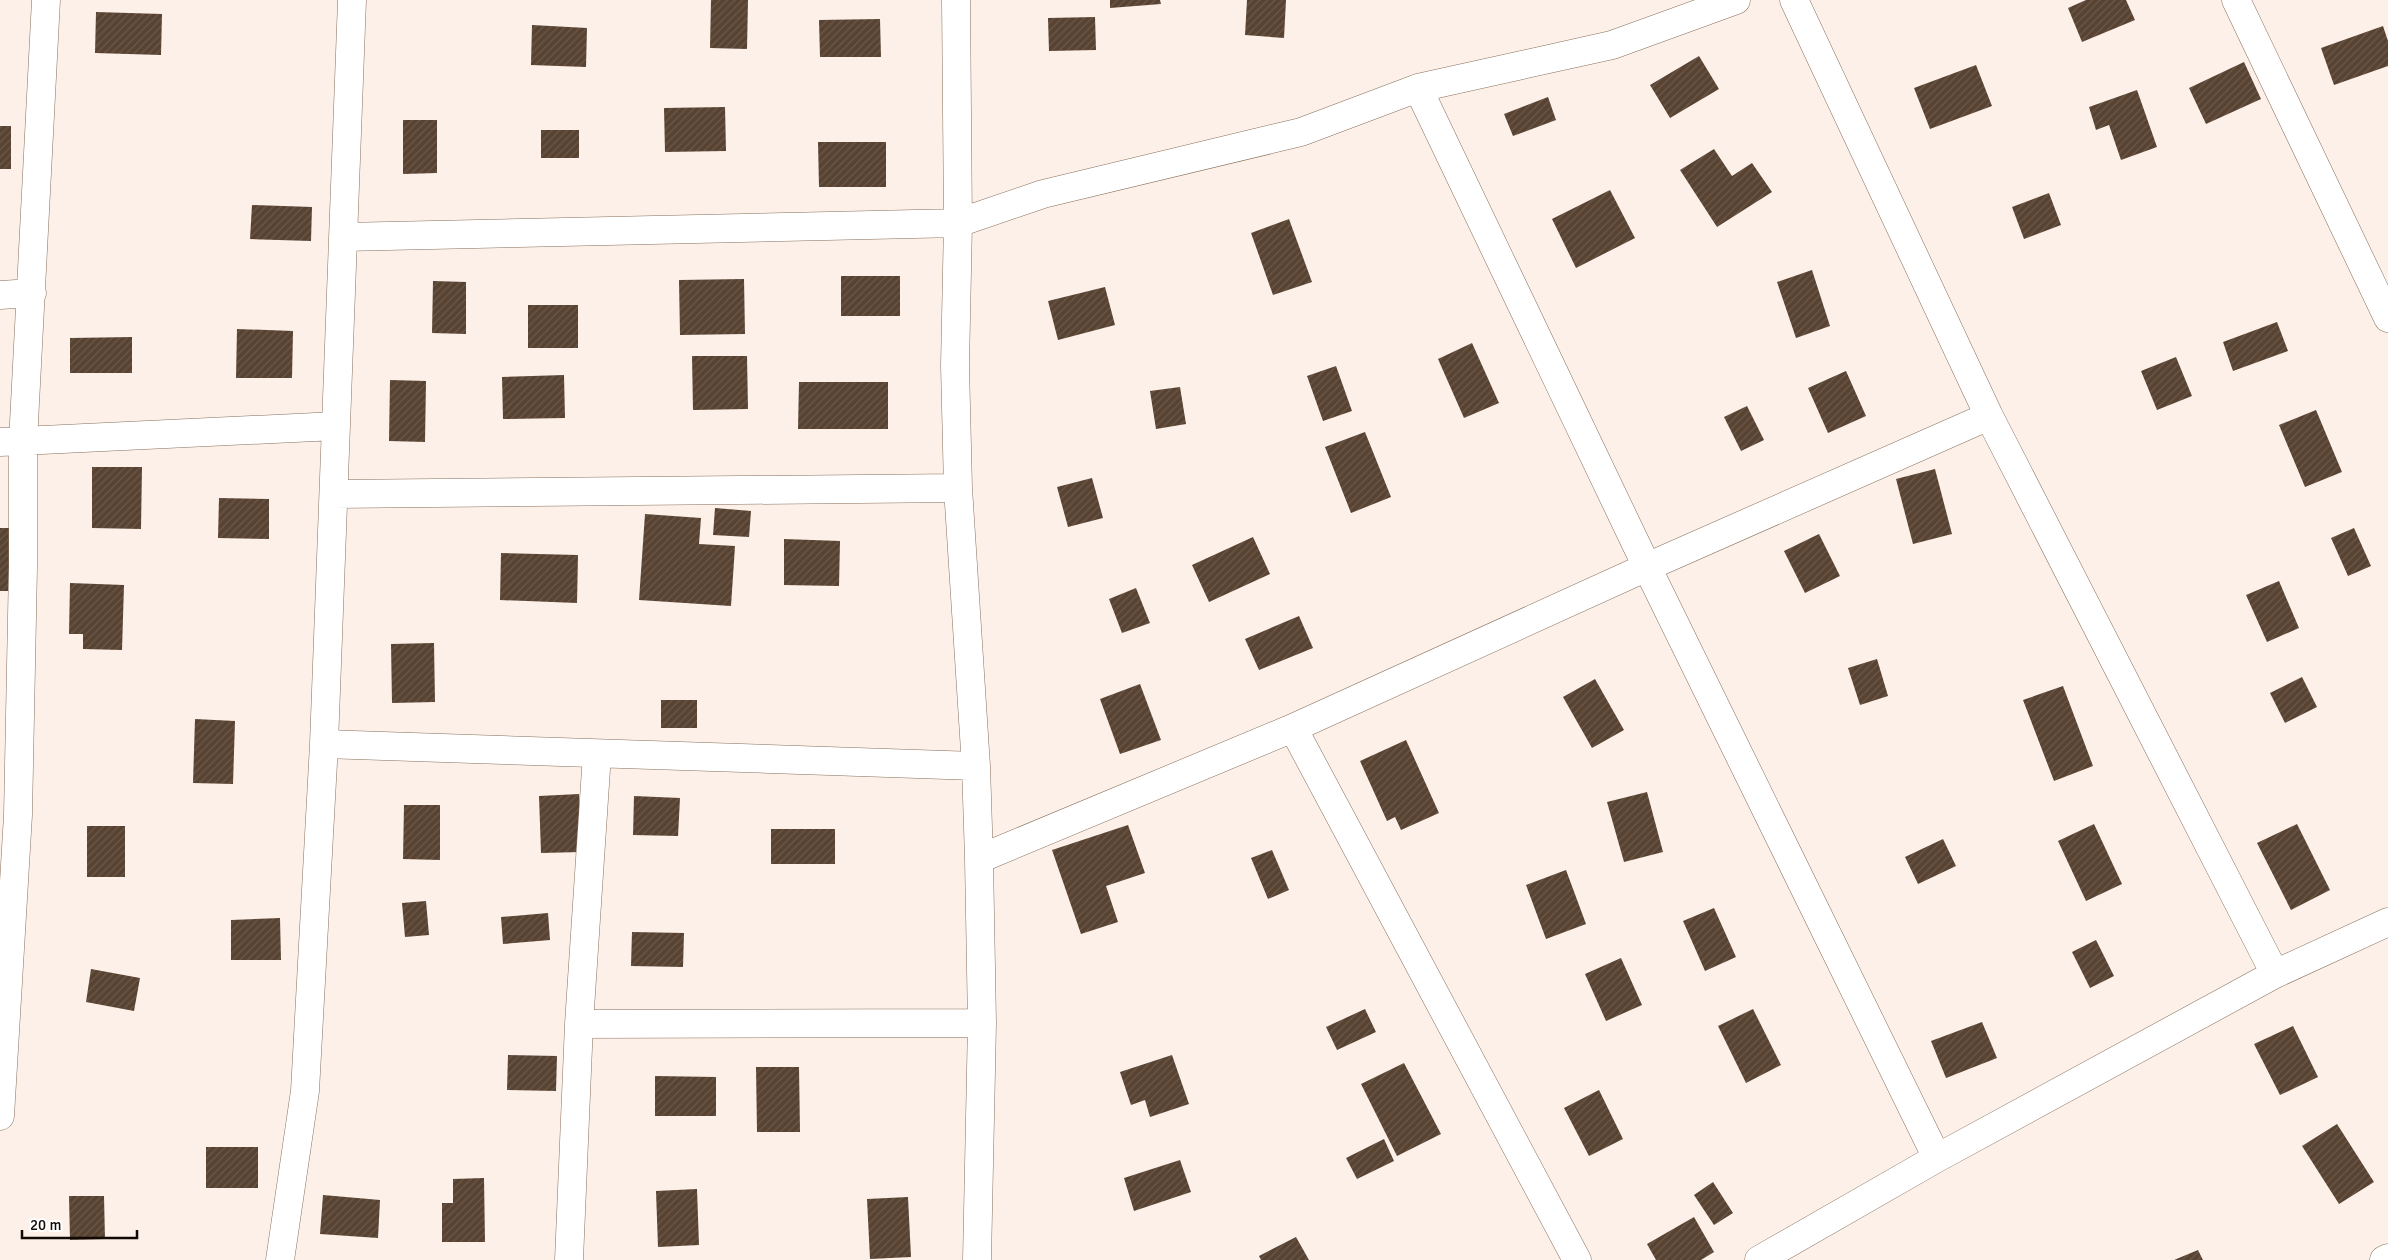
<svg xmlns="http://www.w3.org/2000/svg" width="2388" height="1260" viewBox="0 0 2388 1260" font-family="Signika,sans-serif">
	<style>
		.building { fill: url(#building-hatch) }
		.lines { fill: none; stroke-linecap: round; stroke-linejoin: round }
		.minor-casing { stroke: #88705d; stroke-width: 29 }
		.minor { stroke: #fff; stroke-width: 28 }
	</style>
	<defs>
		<pattern id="building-hatch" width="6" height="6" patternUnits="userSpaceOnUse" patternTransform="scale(1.25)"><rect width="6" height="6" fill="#584231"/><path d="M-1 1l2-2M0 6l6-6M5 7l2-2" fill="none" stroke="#6b594b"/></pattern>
	</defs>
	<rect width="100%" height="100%" fill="#fcf0e8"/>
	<path class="building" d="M711 0H748L747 49 710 48Z
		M1110 0H1160L1161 4 1110 8Z
		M1247 0H1286L1284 38 1245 35Z
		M2086 0H2126L2135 20 2082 42 2068 8Z
		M96 12 162 14 161 55 95 53Z
		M1095 17 1096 50 1049 51 1048 18Z
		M880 19 881 57H820L819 20Z
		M532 25 587 28 586 67 531 65Z
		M2383 26 2388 41V66L2334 85 2321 48Z
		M1699 56 1719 89 1670 118 1650 85Z
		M2244 62 2261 99 2206 124 2189 88Z
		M1976 65 1992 106 1930 129 1914 88Z
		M2137 90 2157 147 2121 160 2109 125 2096 130 2089 107Z
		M1548 97 1556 120 1513 136 1504 114Z
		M725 107 726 151 665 152 664 108Z
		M403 120H437V173L403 174Z
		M0 126H11V169H0Z
		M541 130H579V158H541Z
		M818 142H886V187H819Z
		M1714 149 1732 176 1752 163 1772 192 1717 227 1680 170Z
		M1610 190 1635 238 1576 268 1552 219Z
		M2049 193 2061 225 2024 239 2012 207Z
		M252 205 312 207 311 241 250 239Z
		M1289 219 1312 282 1273 295 1251 233Z
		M1812 270 1830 326 1796 338 1777 282Z
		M841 276H900V316H841Z
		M744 279 745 334 680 335 679 280Z
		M433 281 466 282V334L432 333Z
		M1105 287 1115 325 1058 340 1048 301Z
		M528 305H578V348H528Z
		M2277 322 2288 351 2233 371 2223 342Z
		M237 329 293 331 292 378H236Z
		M132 337V373H70V338Z
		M1472 343 1499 403 1464 418 1438 359Z
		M692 356H747L748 409 693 410Z
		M2176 357 2192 396 2157 410 2141 371Z
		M1336 366 1352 411 1323 421 1307 376Z
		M1846 371 1866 416 1828 433 1808 388Z
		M564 375 565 418 503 419 502 377Z
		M390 380 426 381 425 442 389 441Z
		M799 382H888V429H798Z
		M1180 387 1186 424 1156 429 1150 391Z
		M1747 406 1764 440 1741 451 1724 417Z
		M2316 410 2342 472 2305 487 2279 425Z
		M1365 432 1391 497 1351 513 1325 447Z
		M92 467H142L141 529 92 528Z
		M1935 469 1952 534 1913 544 1896 479Z
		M1092 478 1103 518 1068 527 1057 487Z
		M219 498 269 499V539L218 538Z
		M715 508 751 511 749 537 713 535Z
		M645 514 701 518 699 544 735 546 731 606 639 600Z
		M0 528H14L13 591H0Z
		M2354 528 2371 566 2348 576 2331 538Z
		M1819 534 1840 576 1805 593 1784 551Z
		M1253 537 1270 574 1209 602 1192 565Z
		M784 539 840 541 839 586 784 585Z
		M501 553 578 555 577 603 500 600Z
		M2279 581 2299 628 2267 642 2246 595Z
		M70 583 124 585 122 650 83 649V634H69Z
		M1136 588 1150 623 1122 633 1109 599Z
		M1299 616 1313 648 1259 670 1245 639Z
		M434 643 435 702 392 703 391 644Z
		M1877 659 1888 696 1860 705 1848 668Z
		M2302 677 2317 707 2285 723 2270 693Z
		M1595 679 1624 730 1592 748 1563 697Z
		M1140 684 1161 740 1120 754 1100 699Z
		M2063 686 2093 766 2054 781 2023 700Z
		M661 700H697V728H661Z
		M195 719 235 721 233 784 193 783Z
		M1406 740 1439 813 1401 830 1395 817 1387 821 1360 761Z
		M1647 792 1663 852 1624 862 1607 802Z
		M579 794 581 852 541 853 539 796Z
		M634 796 680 798 678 836 633 835Z
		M404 805H440V860L403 859Z
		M2094 824 2122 884 2086 901 2058 841Z
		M2297 824 2330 890 2291 910 2257 843Z
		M1128 825 1145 873 1106 886 1118 922 1081 934 1052 850Z
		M87 826H125V877H87Z
		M771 829H835V864H771Z
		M1943 839 1956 866 1918 884 1905 857Z
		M1272 850 1289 890 1268 899 1251 858Z
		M1566 870 1586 924 1546 939 1526 885Z
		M426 901 429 935 405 937 402 903Z
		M1714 908 1736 957 1705 971 1683 921Z
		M548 913 550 940 503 944 501 917Z
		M280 918 281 960H231V920Z
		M632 932 684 933 683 967 631 966Z
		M2096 940 2114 976 2090 988 2072 952Z
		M1621 958 1642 1005 1606 1021 1585 974Z
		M91 969 140 978 134 1011 86 1002Z
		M1365 1009 1376 1032 1337 1050 1326 1027Z
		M1753 1009 1781 1065 1746 1083 1718 1026Z
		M1982 1022 1997 1058 1946 1078 1931 1041Z
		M2293 1026 2318 1077 2280 1095 2254 1044Z
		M508 1055 557 1056 556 1091 507 1090Z
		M1172 1055 1189 1104 1150 1117 1145 1100 1131 1105 1120 1072Z
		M1404 1063 1441 1134 1397 1156 1361 1084Z
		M756 1067H799L800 1132H757Z
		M655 1076 716 1077V1116H655Z
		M1599 1090 1623 1139 1589 1156 1564 1108Z
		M2337 1124 2374 1182 2339 1204 2302 1146Z
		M1384 1139 1394 1161 1357 1179 1346 1158Z
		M206 1147H258V1188H206Z
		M1180 1160 1191 1192 1134 1211 1124 1178Z
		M484 1178 485 1242H442V1203H453V1179Z
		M1713 1182 1733 1213 1714 1225 1694 1195Z
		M697 1189 699 1245 658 1247 656 1191Z
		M323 1195 380 1200 378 1238 320 1234Z
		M69 1196H104L105 1239 70 1240Z
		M908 1197 911 1257 870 1259 867 1199Z
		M1694 1217 1714 1252 1701 1260H1656L1647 1244Z
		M1296 1237 1309 1260H1261L1259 1256Z
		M2198 1250 2203 1260H2174Z"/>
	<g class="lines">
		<g class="minor-casing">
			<path id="minor" d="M956 0 958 223 955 366 958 488 976 766 979 859 982 1023 977 1260
				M1794 0 1989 416 2275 974
				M2236 0 2388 318
				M1418 88 1647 567 1937 1158
				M343 237 958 223 1043 194 1301 132 1418 88 1612 45 1736 0
				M0 295 32 293
				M0 442 336 426
				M334 494 958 488
				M1293 728 1577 1260
				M324 744 976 766
				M979 859 1293 728 1647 567 1989 416
				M579 1024 982 1023
				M0 1116 18 815 23 567V442L46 0
				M280 1260 305 1091 324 744 352 0
				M569 1260 579 1024 597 754
				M1759 1260 1937 1158 2275 974 2388 922
				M2384 1260 2388 1258"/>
		</g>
		<use href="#minor" class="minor"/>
	</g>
	<path d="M22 1230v8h115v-8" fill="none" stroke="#120904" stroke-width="2.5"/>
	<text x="30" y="1230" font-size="15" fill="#120904" stroke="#ffffff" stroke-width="4" paint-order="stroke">20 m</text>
</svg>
